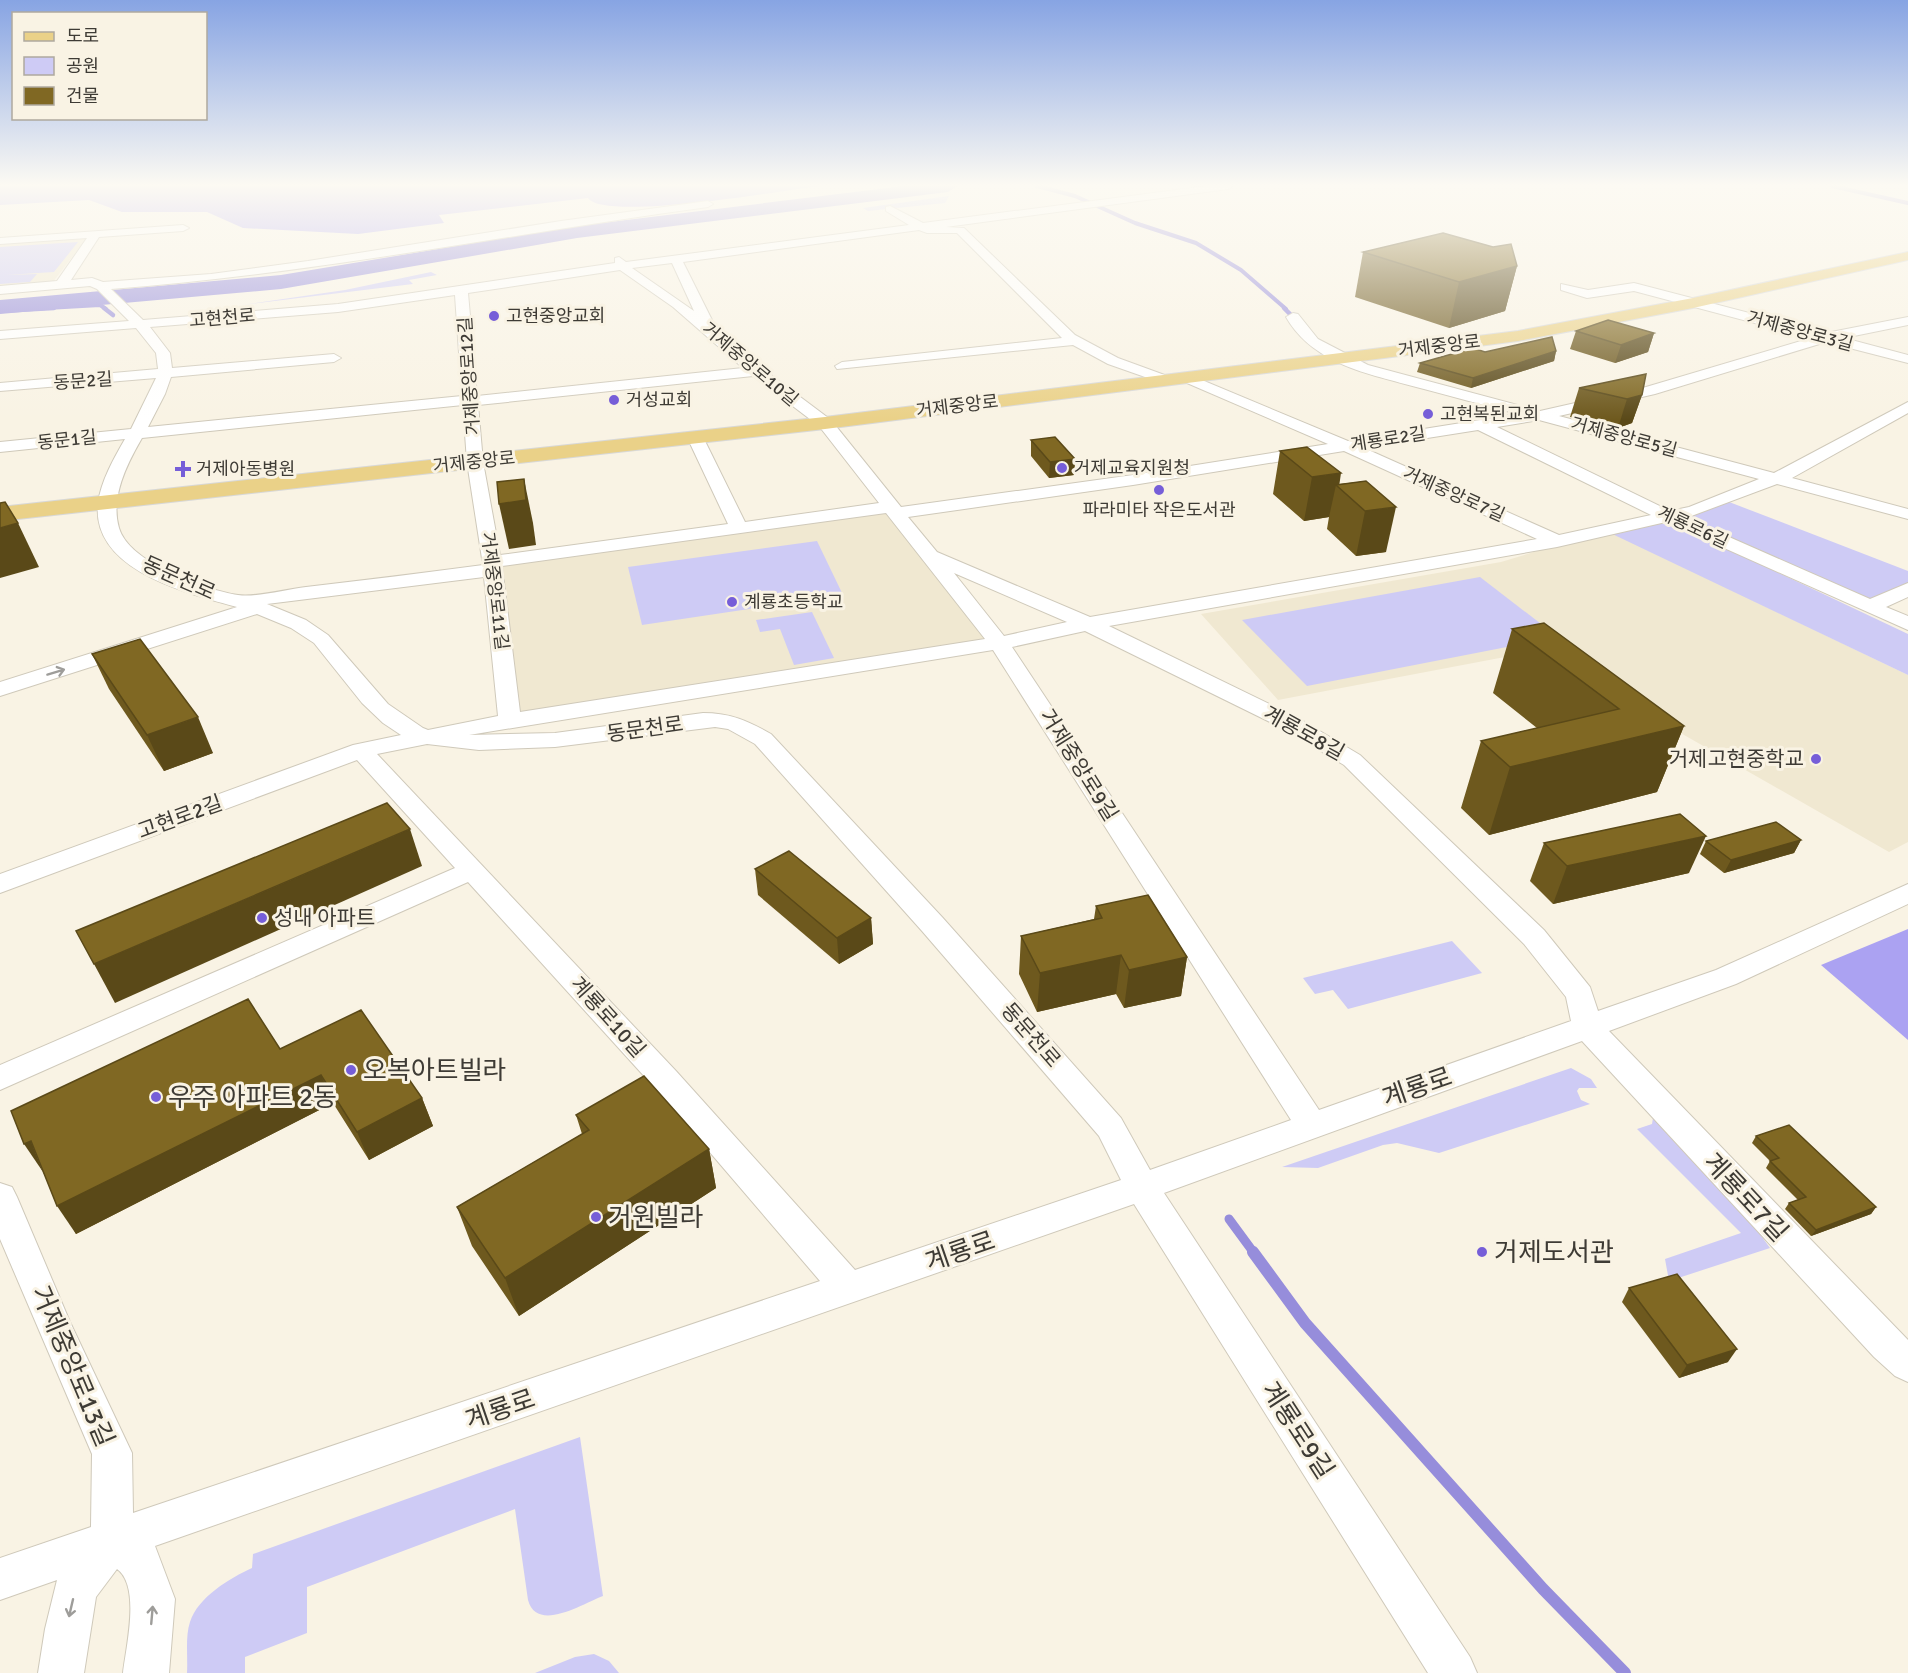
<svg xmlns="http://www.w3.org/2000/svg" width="1908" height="1673" font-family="Signika,'Noto Sans KR',sans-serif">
<rect width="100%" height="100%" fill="#f9f3e4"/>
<g fill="#f0e8d1">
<polygon points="89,235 53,282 0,286 0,242"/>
<polygon points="890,507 999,643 510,720 492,562"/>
<polygon points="1606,530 1908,675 1908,842 1889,852 1537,651 1278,700 1201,614 1501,562"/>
</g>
<g fill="#cecbf5">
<polygon points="949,196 945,203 868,211 863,208"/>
<polygon points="78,242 54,272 6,275 37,274 30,282 0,284 0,247"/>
<polygon points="431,272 437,275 409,280 413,284 242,305 345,290"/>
<polygon points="1724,500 1908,571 1908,589 1870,607 1669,517"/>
<polygon points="1671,522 1908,634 1908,675 1606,531"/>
<polygon points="817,541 843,595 642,625 628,567"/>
<polygon points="1480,577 1558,637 1307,686 1242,620"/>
<polygon points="812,612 834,658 794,665 780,629 760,632 756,620"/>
<polygon points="1452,941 1482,973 1348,1009 1333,990 1315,994 1303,978"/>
<polygon points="1571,1068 1591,1079 1597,1088 1579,1088 1577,1091 1581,1100 1590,1104 1439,1153 1397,1143 1383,1145 1318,1168 1282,1167"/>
<polygon points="1653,1118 1660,1121 1754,1226 1770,1248 1669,1281 1665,1259 1741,1233 1637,1129 1652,1124"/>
<path d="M580 1437 603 1596C582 1604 537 1633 528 1600L515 1509 307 1587V1633L245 1657V1673H187C188 1657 185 1637 190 1622 198 1597 230 1578 252 1568L253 1554Z"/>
<polygon points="594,1654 609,1661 619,1673 535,1673 575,1657"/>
</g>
<g fill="#aba2f2">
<path d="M0 186H820C785 190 605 222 588 198L439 215 444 223 358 234 243 228 207 212H122L89 200 0 205Z"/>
<polygon points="1908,929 1908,1040 1821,965"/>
</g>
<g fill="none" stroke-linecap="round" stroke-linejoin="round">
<g stroke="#968ddb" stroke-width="4">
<polyline points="1037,186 1075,196 1135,223 1196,243 1241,270 1286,309"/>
<polyline points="1832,186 1908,203"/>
<polyline points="29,309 100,305 106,309"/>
</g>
<g stroke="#968ddb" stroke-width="4.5">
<polyline points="104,308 113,315"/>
<polyline points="1284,308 1293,317"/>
<polyline points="0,311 54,308"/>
</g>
<polyline stroke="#968ddb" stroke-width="9" points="1229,1219 1254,1253"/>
<polyline stroke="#968ddb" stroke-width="12" points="1253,1252 1305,1323 1543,1589 1625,1673"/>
<polygon fill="#968ddb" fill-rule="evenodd" points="904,186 957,186 948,192 577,238 281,289 0,314 0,300 281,275 577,226"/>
<defs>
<path id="minor" d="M1207 186H1233L1228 189 946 227 964 228 1075 335 1118 358 1170 377 1172 380 1170 383 1165 384 1108 364 1073 345 837 369 835 366 842 362 1062 338 957 233H927L919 230 683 262 714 324 712 327 747 357 831 420 901 507 1133 475 1328 444 1180 380 1178 377 1180 374 1185 373 1348 441 1518 414C1486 406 1455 397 1424 389 1374 375 1314 366 1286 317L1293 313 1298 314 1318 339 1368 365 1540 411 1646 387 1811 338 1634 291 1587 298 1561 290V284L1588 290 1634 283 1826 333 1908 317V325L1844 338 1908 355V363L1826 342 1655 394 1559 416 1774 473 1908 402V413L1792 478 1908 509V519L1777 484 1686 518 1870 599 1908 583V597L1886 607 1908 616V630L1666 522 1557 547 1109 626 1298 718 1360 755 1544 930 1590 987 1598 1011 1716 970 1908 884V904L1736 984 1609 1031 1908 1340V1382L1895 1376 1874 1357 1582 1041 1164 1193 1470 1657 1477 1673H1428L1134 1204 155 1546 175 1599 169 1673H123C126 1647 141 1586 117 1569L96 1597 84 1673H38L45 1629 57 1580 0 1600V1558L91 1527 92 1454 0 1239V1183L12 1187 17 1197 70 1322 132 1453 133 1513 820 1281 654 1087 468 882 0 1090V1065L455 868 357 760 0 893V874L353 745 401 735 383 723 362 703 314 643 291 628 257 614 0 696V682L237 607C188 593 91 571 98 503 101 481 114 458 125 439L0 452V442L131 429 156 378 0 391V383L158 369 156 353 136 328 0 339V331L129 321 97 289 90 286 0 294V286L57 281 87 238 0 244V238L183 225 189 228 183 231 99 237 71 280 92 278 103 282 211 274 308 261 561 221 708 201 713 204 708 207C509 234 312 274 111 289L143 320 338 304 615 263V258L619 257 626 262 909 225 886 211V207L890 206 923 223ZM672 263 694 311 632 268ZM620 270 673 307 743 368 477 396 468 293ZM455 295 462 396 148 427 165 394 171 377 334 362 341 358 334 354 172 368 170 353 150 327 338 312ZM753 376 819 426 879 503 745 522 703 437 695 432 687 437 728 524 500 555 483 462 478 405ZM463 405 467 462 483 565C424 573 365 580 306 587 287 589 256 598 238 595 206 590 129 563 119 528 110 497 127 464 142 438ZM1539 420 1759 479 1689 507 1670 511 1497 427ZM1478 430 1651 515 1559 535 1364 448ZM1344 451 1537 539 1090 617 937 552 908 517 1133 485ZM886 513 985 639 520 712 502 566ZM954 573 1067 622 1004 636ZM484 577 498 716 428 730 423 728 388 704 328 635 306 620 267 604ZM1085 631 1282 728 1344 765 1524 944 1566 997 1571 1021 1319 1110 1012 647ZM993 650 1291 1120 1150 1170 1121 1118 942 917 771 734C748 721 731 713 703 713L555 733 469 735ZM715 727 728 729 755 744 922 931 1099 1136 1121 1180 855 1270 676 1071 377 754 427 744 479 750 555 747Z"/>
<polygon id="major" points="1908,252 1908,260 1693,308 1518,341 825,429 0,521 0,507 825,417 1518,331 1693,298"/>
</defs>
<use href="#minor" stroke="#cfc9ba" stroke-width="2"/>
<use href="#major" stroke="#d8d8d7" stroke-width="2"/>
<use href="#minor" fill="#fff" fill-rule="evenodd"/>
<use href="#major" fill="#ead188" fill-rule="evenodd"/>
</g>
<g fill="#6e591e">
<polygon points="1363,252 1517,266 1505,311 1449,328 1355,297"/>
<polygon points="1576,331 1654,333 1648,352 1615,363 1570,349"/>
<polygon points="1556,351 1554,361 1471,388 1417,372 1420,363 1485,352"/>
<polygon points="1579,388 1642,395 1632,423 1618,428 1570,417"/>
<polygon points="1031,440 1075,459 1074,475 1049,478 1031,456"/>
<polygon points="1280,451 1339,484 1366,481 1386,552 1356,556 1327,529 1329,517 1304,521 1273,494"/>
<polygon points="1512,629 1684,726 1657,792 1489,835 1461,808 1481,741 1537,728 1493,693"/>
<polygon points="92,654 213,753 164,771 109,689"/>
<polygon points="1801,840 1794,853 1724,873 1700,854 1706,841"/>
<polygon points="1544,843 1689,873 1553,904 1530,881"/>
<polygon points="755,869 871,918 873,944 839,964 758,895"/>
<polygon points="1096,906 1187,957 1181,996 1124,1008 1116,994 1037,1012 1019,974 1021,936 1094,919"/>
<polygon points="280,1049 422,1098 433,1126 369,1160 333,1103 76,1234 43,1172"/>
<polygon points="576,1115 709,1149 716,1188 519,1316 472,1246 457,1207 582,1134"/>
<polygon points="1756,1136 1876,1207 1871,1214 1811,1236 1785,1209 1789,1203 1798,1200 1766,1168 1770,1161 1752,1143"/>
<polygon points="1629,1288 1728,1362 1679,1378 1622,1302"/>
</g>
<g fill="#5a4918">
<polygon points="1517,266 1505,311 1449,328 1459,282"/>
<polygon points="1654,333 1648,352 1615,363 1621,345"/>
<polygon points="1556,351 1554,361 1471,388 1473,378"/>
<polygon points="1642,395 1632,423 1618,428 1627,399"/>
<polygon points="1075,459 1074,475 1049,478 1050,462"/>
<polygon points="1341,473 1339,487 1336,485 1329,517 1304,521 1312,477"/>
<polygon points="524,479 533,523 536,545 509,549 499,504"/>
<polygon points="1396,507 1386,552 1356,556 1365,511"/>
<polygon points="18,523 39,567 0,578 0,528"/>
<polygon points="198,717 213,753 164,771 147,735"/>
<polygon points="1684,726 1657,792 1489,835 1510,767"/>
<polygon points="410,829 422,866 115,1003 94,964"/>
<polygon points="1706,836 1689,873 1553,904 1567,866"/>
<polygon points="1801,840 1794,853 1724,873 1731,860"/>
<polygon points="871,918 873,944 839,964 837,938"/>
<polygon points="1121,955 1116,994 1037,1012 1040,973"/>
<polygon points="1187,957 1181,996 1124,1008 1129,970"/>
<polygon points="321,1075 333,1103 76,1234 57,1206"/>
<polygon points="422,1098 433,1126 369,1160 357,1132"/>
<polygon points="31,1141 43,1172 24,1144"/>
<polygon points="709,1149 716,1188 519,1316 505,1278"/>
<polygon points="1876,1207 1871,1214 1811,1236 1816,1230"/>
<polygon points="1737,1349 1728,1362 1679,1378 1687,1365"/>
</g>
<g fill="#806823" stroke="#5a4918" stroke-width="1.5">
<polygon points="1443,233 1493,247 1511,244 1517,266 1459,282 1363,252"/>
<polygon points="1608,320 1654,333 1621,345 1576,331"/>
<polygon points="1552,337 1556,351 1473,378 1420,363 1473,348 1485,352"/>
<polygon points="1646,374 1642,395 1627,399 1579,388"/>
<polygon points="1055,437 1075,459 1050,462 1031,440"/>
<polygon points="1307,447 1341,473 1312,477 1280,451"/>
<polygon points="524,479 526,500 499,504 497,482"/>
<polygon points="1366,481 1396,507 1365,511 1336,485"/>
<polygon points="5,502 18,523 0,528 0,503"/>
<polygon points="1544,623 1684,726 1510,767 1481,741 1619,709 1512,629"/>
<polygon points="140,639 198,717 147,735 92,654"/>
<polygon points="387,803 410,829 94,964 76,931"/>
<polygon points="1680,814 1706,836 1567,866 1544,843"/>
<polygon points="1776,822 1801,840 1731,860 1706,841"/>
<polygon points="789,851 871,918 837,938 755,869"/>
<polygon points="1148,895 1187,957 1129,970 1121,955 1040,973 1021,936 1102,918 1096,906"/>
<polygon points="248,999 280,1049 361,1010 422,1098 357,1132 321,1075 57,1206 31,1141 24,1144 11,1111"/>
<polygon points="644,1076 709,1149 505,1278 457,1207 589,1130 576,1115"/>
<polygon points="1789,1125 1876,1207 1816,1230 1789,1203 1806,1197 1770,1161 1779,1158 1756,1136"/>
<polygon points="1677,1274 1737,1349 1687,1365 1629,1288"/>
</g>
<defs><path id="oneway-shaft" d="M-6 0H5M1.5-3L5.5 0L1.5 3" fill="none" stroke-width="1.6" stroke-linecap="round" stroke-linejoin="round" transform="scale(1.5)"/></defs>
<g stroke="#9e9d9a">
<use href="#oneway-shaft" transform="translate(56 672) rotate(-17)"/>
<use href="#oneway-shaft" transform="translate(71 1608) rotate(103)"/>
<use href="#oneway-shaft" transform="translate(152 1615) rotate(-85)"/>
</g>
<linearGradient id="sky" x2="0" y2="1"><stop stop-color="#87a4e3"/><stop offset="0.44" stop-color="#fcfaf3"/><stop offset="1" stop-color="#fcfaf3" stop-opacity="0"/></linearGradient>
<rect width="1908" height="420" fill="url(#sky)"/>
<g fill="#765ed8" stroke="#f9f3e4" stroke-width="2">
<circle cx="494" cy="316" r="6"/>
<circle cx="614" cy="400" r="6"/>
<circle cx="1428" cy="414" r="6"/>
<circle cx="1062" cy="468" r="6"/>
<path d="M180 460h6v6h6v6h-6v6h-6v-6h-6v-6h6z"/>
<circle cx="1159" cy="490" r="6"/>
<circle cx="732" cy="602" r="6"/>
<circle cx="1816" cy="759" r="6"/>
<circle cx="262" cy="918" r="6"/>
<circle cx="351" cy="1070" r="6"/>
<circle cx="156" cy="1097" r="6"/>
<circle cx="596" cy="1217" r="6"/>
<circle cx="1482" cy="1252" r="6"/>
</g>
<g text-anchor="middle" stroke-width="6" stroke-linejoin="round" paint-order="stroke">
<g font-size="18" fill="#3e3b35" stroke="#f9f3e4" text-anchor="start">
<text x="506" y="322">고현중앙교회</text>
<text x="626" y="406">거성교회</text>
<text x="1440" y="420">고현복된교회</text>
<text x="1074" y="474">거제교육지원청</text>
<text x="196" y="475">거제아동병원</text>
<text x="1159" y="516" text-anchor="middle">파라미타 작은도서관</text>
<text x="744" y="608">계룡초등학교</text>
</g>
<g font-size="18" fill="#3e3b35" stroke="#f9f3e4">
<text transform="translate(222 318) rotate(-5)" y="6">고현천로</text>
<text transform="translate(1800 331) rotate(15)" y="6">거제중앙로3길</text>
<text transform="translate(1439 346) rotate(-7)" y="6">거제중앙로</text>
<text transform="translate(750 364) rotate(40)" y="6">거제중앙로10길</text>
<text transform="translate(469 376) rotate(-94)" y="6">거제중앙로12길</text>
<text transform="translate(83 381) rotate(-4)" y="6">동문2길</text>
<text transform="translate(957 406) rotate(-7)" y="6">거제중앙로</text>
<text transform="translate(1624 437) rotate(15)" y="6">거제중앙로5길</text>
<text transform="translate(1388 439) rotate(-9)" y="6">계룡로2길</text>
<text transform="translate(67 440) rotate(-6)" y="6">동문1길</text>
<text transform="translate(474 462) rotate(-6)" y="6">거제중앙로</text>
<text transform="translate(1454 494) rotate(24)" y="6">거제중앙로7길</text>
<text transform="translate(1693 527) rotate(25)" y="6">계룡로6길</text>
<text transform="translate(495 591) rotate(83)" y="6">거제중앙로11길</text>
</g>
<g font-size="21" fill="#3e3b35" stroke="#f9f3e4">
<text transform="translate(179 578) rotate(24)" y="7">동문천로</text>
<text transform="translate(645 729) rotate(-8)" y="7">동문천로</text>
<text transform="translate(1304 733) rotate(29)" y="7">계룡로8길</text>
<text transform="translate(1079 765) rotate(58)" y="7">거제중앙로9길</text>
<text transform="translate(180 817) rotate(-20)" y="7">고현로2길</text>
<text transform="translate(608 1017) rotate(48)" y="7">계룡로10길</text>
<text transform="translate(1031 1035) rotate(49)" y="7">동문천로</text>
</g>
<g font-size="21" fill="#3e3b35" stroke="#f9f3e4" text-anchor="end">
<text x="1804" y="766">거제고현중학교</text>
<text x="274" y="925" text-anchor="start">성내 아파트</text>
</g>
<g font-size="26" fill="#3e3b35" stroke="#f9f3e4" text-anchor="start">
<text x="363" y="1079">오복아트빌라</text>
<text x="168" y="1106">우주 아파트 2동</text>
<text x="608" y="1226">거원빌라</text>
<text x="1494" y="1261">거제도서관</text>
</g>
<g font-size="26" fill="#3e3b35" stroke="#f9f3e4">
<text transform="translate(1417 1087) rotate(-19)" y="9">계룡로</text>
<text transform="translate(1746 1197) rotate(47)" y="9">계룡로7길</text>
<text transform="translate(960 1251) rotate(-19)" y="9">계룡로</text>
<text transform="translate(73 1366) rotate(67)" y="9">거제중앙로13길</text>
<text transform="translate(500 1409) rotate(-19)" y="9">계룡로</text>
<text transform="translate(1298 1430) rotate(57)" y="9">계룡로9길</text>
</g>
</g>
<rect x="12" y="12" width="195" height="108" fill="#f9f3e4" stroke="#aea99e" stroke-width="1.5"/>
<rect x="24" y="32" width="30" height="9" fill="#ead188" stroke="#aea99e" stroke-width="1.5"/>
<text x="66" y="42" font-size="18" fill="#3e3b35">도로</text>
<rect x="24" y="57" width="30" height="18" fill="#cecbf5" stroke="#aea99e" stroke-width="1.5"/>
<text x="66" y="72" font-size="18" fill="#3e3b35">공원</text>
<rect x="24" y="87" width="30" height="18" fill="#806823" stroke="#aea99e" stroke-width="1.5"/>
<text x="66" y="102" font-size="18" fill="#3e3b35">건물</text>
</svg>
